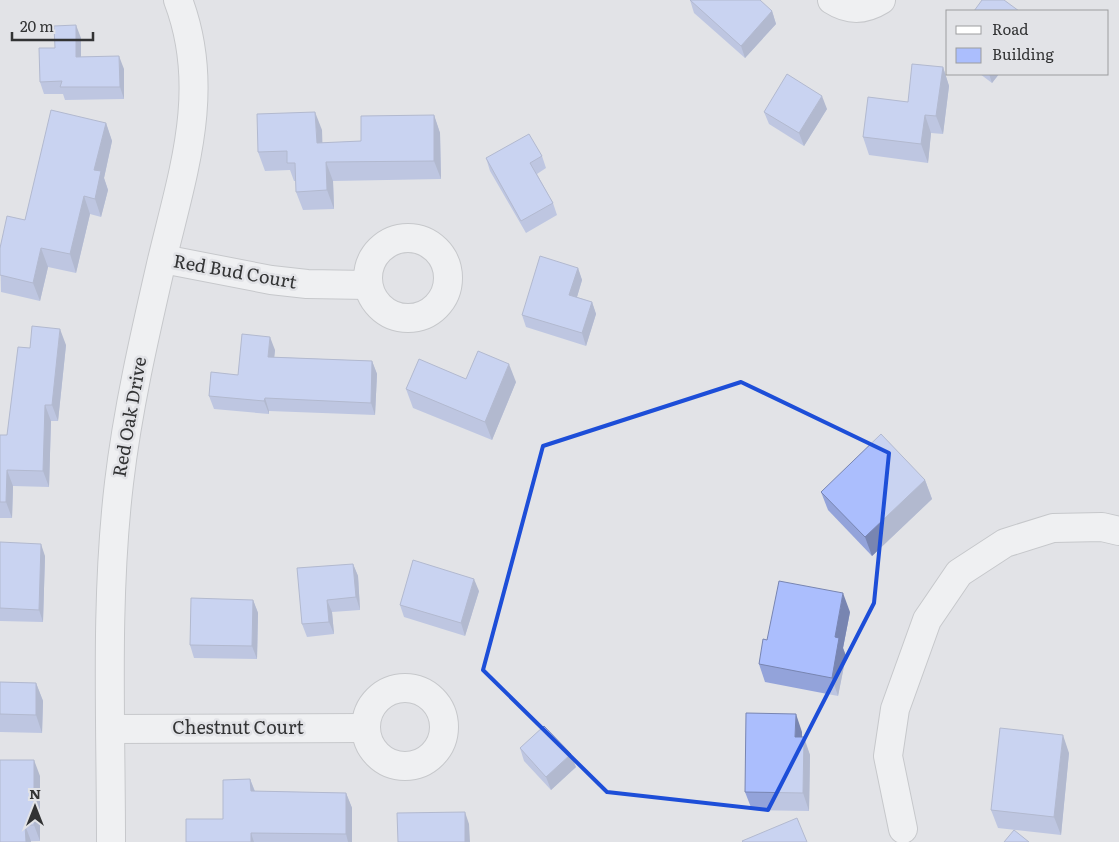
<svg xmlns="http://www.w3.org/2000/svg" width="1119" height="842" font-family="Literata,serif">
<rect width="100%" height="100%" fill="#e2e3e7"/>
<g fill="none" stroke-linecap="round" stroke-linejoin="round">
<defs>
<g id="street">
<path d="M832 0C849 11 865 10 881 0"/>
<circle cx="408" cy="278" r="40"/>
<polyline points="163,259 271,280 307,284 368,285"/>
<circle cx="405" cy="727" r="39"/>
<polyline points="111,729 366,728"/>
<polyline points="903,829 888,756 895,709 927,620 959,573 1005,543 1053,528 1102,527 1119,531"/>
<path d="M111 842C111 723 105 601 119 483 128 407 145 334 162 260 183 172 212 89 178 0"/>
</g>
</defs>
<use href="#street" stroke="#a5a6a9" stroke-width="30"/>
<use href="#street" stroke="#fff" stroke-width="28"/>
</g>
<g fill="#93a3da">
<polygon points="690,0 772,11 776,24 745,58 694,13"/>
<polygon points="81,38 81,57 124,69 124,99 65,100 63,94 44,94 40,82 55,48"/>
<polygon points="943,67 949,86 943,134 931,133 928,163 869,155 863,137 908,102"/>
<polygon points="980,74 999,74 992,83"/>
<polygon points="827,109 804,146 769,124 764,112"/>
<polygon points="434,115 440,133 441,179 333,181 334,209 303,210 296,192 296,181 294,181 290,170 265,171 258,152 322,130 322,143 361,141"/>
<polygon points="106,123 112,141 104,178 108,190 101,217 90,214 76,273 48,267 40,301 1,292 0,248 25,220"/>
<polygon points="542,156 546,168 537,174 553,203 557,215 526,233 490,171 486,158"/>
<polygon points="578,268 582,280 577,297 592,302 596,314 586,346 526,327 522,315"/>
<polygon points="66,345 58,421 51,421 49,487 13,486 12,518 0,518 0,435 7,435 30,348"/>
<polygon points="275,350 274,357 372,361 377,374 375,415 269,411 269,414 214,409 209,396 238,375"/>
<polygon points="466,379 516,382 492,440 413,408 406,389"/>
<polygon points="925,480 932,499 872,556 828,510 821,492"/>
<polygon points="0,542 45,556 43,622 0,621"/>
<polygon points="353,564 358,576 360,610 332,612 334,634 307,637 302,624"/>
<polygon points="479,591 465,636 404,617 400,605"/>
<polygon points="253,600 258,613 257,659 194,658 190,645"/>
<polygon points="850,612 843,648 846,656 838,696 765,682 759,664 767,640"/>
<polygon points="0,682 36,683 43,701 42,733 0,732"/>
<polygon points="802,732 802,737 810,755 809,811 752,810 745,792"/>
<polygon points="520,748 576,767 551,790 524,761"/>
<polygon points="1069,753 1061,835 998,828 991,810"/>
<polygon points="40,776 40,841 0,842"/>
<polygon points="250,779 255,791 346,793 352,808 352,842 186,842 223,819"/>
</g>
<g fill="#7885b1">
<polygon points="772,11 776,24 745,58 741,46"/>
<polygon points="76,25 81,38 81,70 76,57"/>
<polygon points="119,56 124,69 124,99 120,87"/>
<polygon points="943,67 949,86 943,134 936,116"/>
<polygon points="989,74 999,74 992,83"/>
<polygon points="822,96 827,109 804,146 799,133"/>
<polygon points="315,112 322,130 323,161 317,143"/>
<polygon points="434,115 440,133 441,179 434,161"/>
<polygon points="925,115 931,133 928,163 921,144"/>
<polygon points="106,123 112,141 104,178 108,190 101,217 95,199 94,170"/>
<polygon points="326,162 333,181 334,209 327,190"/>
<polygon points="84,196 90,214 76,273 70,254"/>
<polygon points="41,248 48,267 40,301 33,283"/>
<polygon points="578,268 582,280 574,307 569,295"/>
<polygon points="592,302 596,314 586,346 582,333"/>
<polygon points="60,329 66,345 58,421 52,405"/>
<polygon points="270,337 275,350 273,370 268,357"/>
<polygon points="372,361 377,374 375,415 371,403"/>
<polygon points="509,364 516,382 492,440 485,422"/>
<polygon points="265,398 269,411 269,414 264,401"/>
<polygon points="45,405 51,421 49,487 43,471"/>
<polygon points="7,470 13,486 12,518 6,502"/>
<polygon points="925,480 932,499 872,556 865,537"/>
<polygon points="41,544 45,556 43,622 39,610"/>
<polygon points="353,564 358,576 360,610 356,597"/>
<polygon points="474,579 479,591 465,636 461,623"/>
<polygon points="843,593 850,612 843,648 846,656 838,696 832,678 835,637"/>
<polygon points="253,600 258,613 257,659 252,646"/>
<polygon points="327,600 332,612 334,634 329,622"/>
<polygon points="36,683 43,701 42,733 36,715"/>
<polygon points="796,714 802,732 802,755 795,737"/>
<polygon points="1063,735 1069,753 1061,835 1054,817"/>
<polygon points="804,737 810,755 809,811 803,793"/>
<polygon points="571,754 576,767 551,790 546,777"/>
<polygon points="34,760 40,776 40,841 34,825"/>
<polygon points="250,779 256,795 251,791"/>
<polygon points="346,793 352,808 352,842 348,842 346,834"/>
<polygon points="465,812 469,824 470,842 465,842"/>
<polygon points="25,825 31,841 31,842 26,842"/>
<polygon points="251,833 254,842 251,842"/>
</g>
<g fill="#abbefd" stroke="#7885b1">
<polygon points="690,0 760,0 772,11 741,46"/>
<polygon points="982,0 1004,0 1019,11 974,11"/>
<polygon points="76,25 76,57 119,56 120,87 60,87 62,81 40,82 39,48 55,48 54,26"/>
<polygon points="912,64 943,67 936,116 925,115 921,144 863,137 868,97 908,102"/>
<polygon points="787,74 822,96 799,133 764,112"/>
<polygon points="51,110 106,123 94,170 101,171 95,199 84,196 70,254 41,248 33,283 0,275 0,248 7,216 25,220"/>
<polygon points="315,112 317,143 361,141 361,116 434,115 434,161 326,162 327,190 296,192 295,163 287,163 287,151 258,152 257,114"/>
<polygon points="529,134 542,156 530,163 553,203 521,221 486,158"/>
<polygon points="540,256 578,268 569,295 592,302 582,333 522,315"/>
<polygon points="32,326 60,329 52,405 45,405 43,471 7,470 6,502 0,502 0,435 7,435 18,347 30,348"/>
<polygon points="242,334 270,337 268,357 372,361 371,403 265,398 264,401 209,396 211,372 238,375"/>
<polygon points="478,351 509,364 485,422 406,389 419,359 466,379"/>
<polygon points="881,434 925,480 865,537 821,492"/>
<polygon points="0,542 41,544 39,610 0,608"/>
<polygon points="413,560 474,579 461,623 400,605"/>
<polygon points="353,564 356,597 327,600 329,622 302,624 297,568"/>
<polygon points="779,581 843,593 835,637 839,638 832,678 759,664 763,639 767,640"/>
<polygon points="191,598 253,600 252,646 190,645"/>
<polygon points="0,682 36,683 36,715 0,714"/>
<polygon points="746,713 796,714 795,737 804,737 803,793 745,792"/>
<polygon points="544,726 571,754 546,777 520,748"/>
<polygon points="1000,728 1063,735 1054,817 991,810"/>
<polygon points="0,760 34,760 34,825 25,825 26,842 0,842"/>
<polygon points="250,779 251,791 346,793 346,834 251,833 251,842 186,842 186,819 223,819 223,780"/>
<polygon points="465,812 465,842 398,842 397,813"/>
<polygon points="797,818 807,842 743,842 742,841"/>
<polygon points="1014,830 1029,842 1004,842"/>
</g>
<path d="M0 0H1119V842H0ZM741 382 889 453 874 603 768 810 607 792 483 670 543 446Z" fill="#e2e3e7" fill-opacity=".55" fill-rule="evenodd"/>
<path fill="none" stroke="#1d4ed8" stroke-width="4" stroke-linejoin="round" d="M741 382 889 453 874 603 768 810 607 792 483 670 543 446Z"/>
<g text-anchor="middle" stroke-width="5" stroke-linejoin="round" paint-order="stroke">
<g font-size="18" fill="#323334" stroke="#e2e3e7">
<text transform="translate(235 272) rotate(10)" y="6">Red Bud Court</text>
<text transform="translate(130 417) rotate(-80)" y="6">Red Oak Drive</text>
<text x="238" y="734">Chestnut Court</text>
</g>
</g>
<rect x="946" y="10" width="162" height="65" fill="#e2e3e7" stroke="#9c9d9f"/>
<rect x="956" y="26" width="25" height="8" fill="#ffffff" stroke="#9c9d9f"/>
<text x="992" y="35" font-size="15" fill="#323334">Road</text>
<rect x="956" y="48" width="25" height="15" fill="#abbefd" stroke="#9c9d9f"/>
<text x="992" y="60" font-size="15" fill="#323334">Building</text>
<g transform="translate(35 807)" stroke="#e2e3e7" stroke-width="4" paint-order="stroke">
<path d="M0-4L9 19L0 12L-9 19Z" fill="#323334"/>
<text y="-8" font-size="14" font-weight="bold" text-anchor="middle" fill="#323334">N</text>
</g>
<path d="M12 32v8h81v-8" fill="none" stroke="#323334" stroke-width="2.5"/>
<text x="20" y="32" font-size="15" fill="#323334" stroke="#e2e3e7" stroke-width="4" paint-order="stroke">20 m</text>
</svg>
